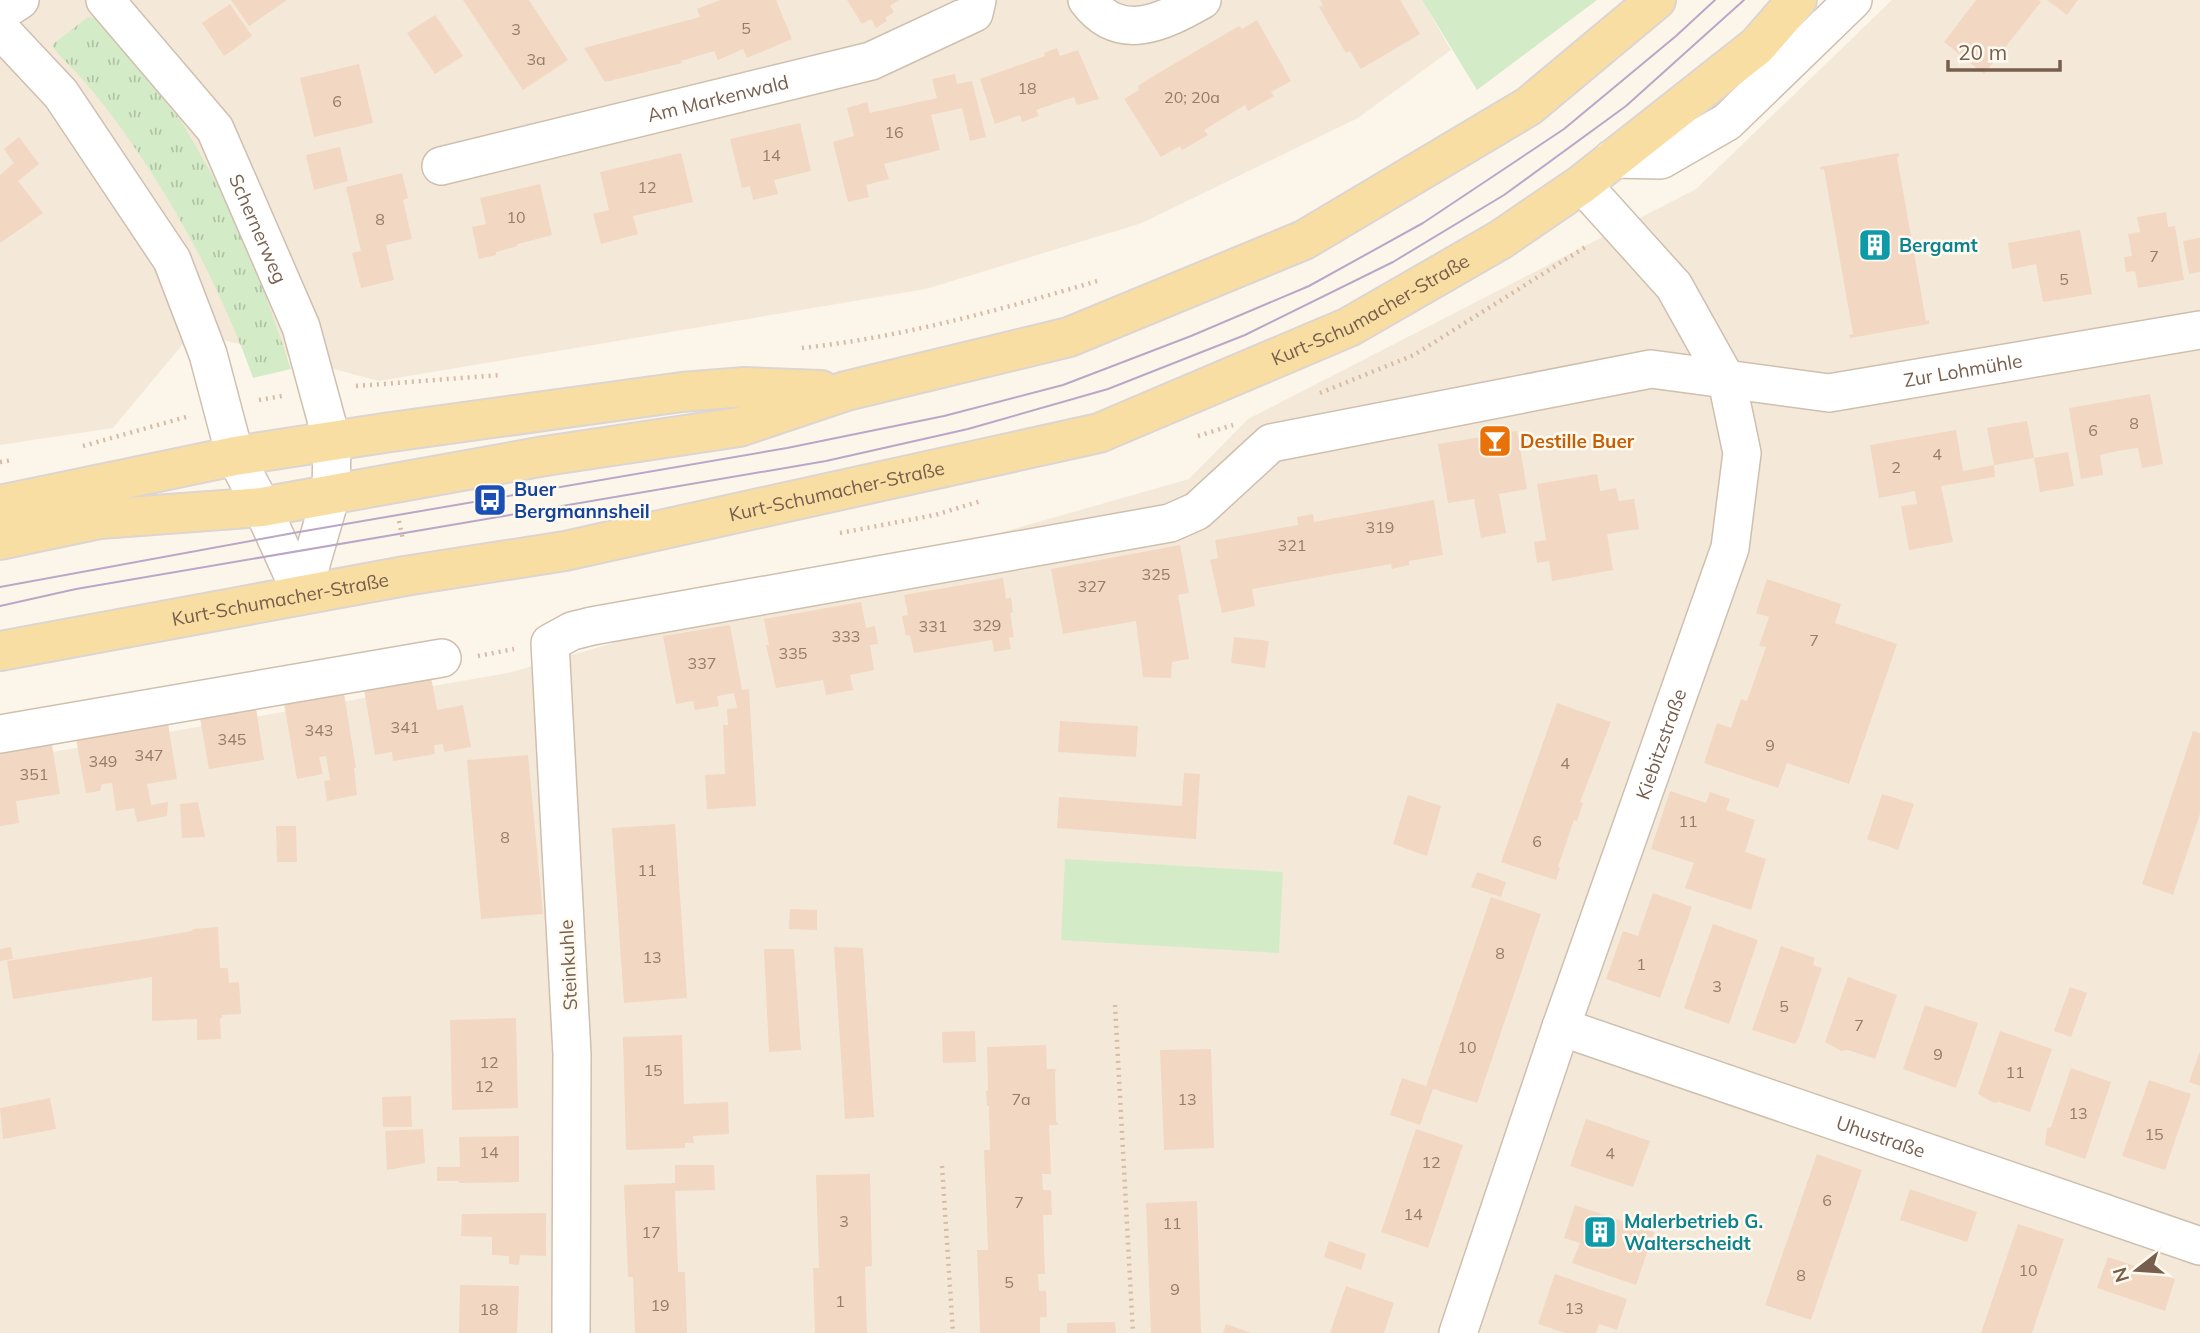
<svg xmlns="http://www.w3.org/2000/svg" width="2200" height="1333" font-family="Mulish,sans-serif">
<defs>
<pattern id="grass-tufts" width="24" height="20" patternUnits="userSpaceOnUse" patternTransform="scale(1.75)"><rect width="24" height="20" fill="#d4ebc8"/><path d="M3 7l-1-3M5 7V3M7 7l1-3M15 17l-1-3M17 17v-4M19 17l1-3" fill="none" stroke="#b1c2a5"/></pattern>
</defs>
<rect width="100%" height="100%" fill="#fcf6ea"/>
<g fill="#f4e9d8">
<polygon points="0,0 1422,0 1451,50 1358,118 1142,223 926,289 379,381 193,332 113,428 0,445"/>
<polygon points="1892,0 2200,0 2200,1333 0,1333 0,761 508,673 1189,479 1248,419 1696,189"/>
</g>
<path fill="url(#grass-tufts)" d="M88 17 97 18 182 122 211 173 245 236 291 369 253 378C223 294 181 214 130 141 114 117 96 95 77 73 69 64 58 56 52 45Z"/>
<g fill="#d4ebc8">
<polygon points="1422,0 1597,0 1477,90"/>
<polygon points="1065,859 1283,872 1279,953 1061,940"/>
</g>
<g fill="#f2d7c2">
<polygon points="231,0 287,0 249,26"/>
<polygon points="463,0 529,0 568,60 523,90"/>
<polygon points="720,0 776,0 792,39 747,58 743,49 718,60 714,51 681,61 682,63 605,82 584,48 700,17 697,9"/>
<polygon points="847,0 899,0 890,6 894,12 885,18 887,21 876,28 871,19 862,24"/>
<polygon points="1320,0 1400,0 1420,34 1361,69 1350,51 1346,53 1337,38 1319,7 1323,5"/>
<polygon points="1976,0 2039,0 2041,2 1984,74 1944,42"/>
<polygon points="2047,0 2078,0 2067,15"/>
<polygon points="230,4 252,36 224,56 202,23"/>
<polygon points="435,15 463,56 435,74 407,33"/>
<polygon points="1257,20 1291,81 1271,92 1274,96 1248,111 1245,105 1204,130 1208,135 1182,150 1180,146 1161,157 1124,99 1139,90 1138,86 1150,78 1239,26 1242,29"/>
<polygon points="1057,48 1060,56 1078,50 1099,99 1077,105 1074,97 1036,110 1039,116 1022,122 1020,115 995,124 980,79 1045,56 1044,53"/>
<polygon points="359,64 373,123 314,137 300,78"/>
<polygon points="955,74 957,84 972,81 986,137 970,141 962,108 931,115 940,150 884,164 889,179 866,185 869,197 848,202 833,142 854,136 847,108 867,102 870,113 937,98 932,79"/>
<polygon points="800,123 811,171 774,180 778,194 753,200 750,186 742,188 730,139"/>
<polygon points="19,137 39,164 18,181 43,213 0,243 0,175 14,163 4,149"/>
<polygon points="340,147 348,181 314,190 306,155"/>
<polygon points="681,153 693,202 633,216 638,234 601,244 593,214 609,210 600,172"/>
<polygon points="1899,153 1899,157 1897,157 1926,321 1929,320 1929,324 1850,338 1849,335 1853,334 1824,169 1821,170 1820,167"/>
<polygon points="402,173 408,198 403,200 412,239 386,245 394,280 361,288 352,253 361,251 346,187"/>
<polygon points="540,184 552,235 518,244 515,247 496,252 496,255 479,259 472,227 486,224 480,198"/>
<polygon points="2166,212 2168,227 2175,226 2184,280 2138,288 2135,271 2126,272 2124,257 2132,256 2128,234 2140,232 2137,217"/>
<polygon points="2080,230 2092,294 2043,302 2036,264 2012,269 2008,243"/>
<polygon points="2200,238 2200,272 2189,274 2183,241"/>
<polygon points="2150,394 2163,464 2142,468 2138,448 2117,451 2100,455 2103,475 2081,479 2069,408"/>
<polygon points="2027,421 2034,458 1994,465 1987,428"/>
<polygon points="1956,430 1963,471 1994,465 1995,477 1941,486 1953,542 1909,550 1901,506 1917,504 1915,491 1879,498 1870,445"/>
<polygon points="1517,431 1527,489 1499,494 1506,533 1481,538 1474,499 1448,503 1438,444"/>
<polygon points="2068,452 2074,486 2040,492 2034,458"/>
<polygon points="1597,474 1600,491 1616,488 1619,501 1634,499 1639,529 1607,534 1613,570 1552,581 1549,561 1537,563 1534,542 1546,540 1537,484"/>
<polygon points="1434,500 1443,555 1409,561 1409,565 1392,569 1391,564 1252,589 1255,606 1222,613 1210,560 1218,558 1215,540 1298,525 1297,517 1313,514 1314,522"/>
<polygon points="1180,545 1189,593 1178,595 1189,659 1172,662 1171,678 1143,677 1136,621 1063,634 1051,569"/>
<polygon points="1003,578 1006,599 1011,597 1013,612 1010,613 1014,637 1009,638 1011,649 994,652 992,640 914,653 910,635 906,636 902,616 908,615 904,595"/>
<polygon points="1767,579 1841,604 1835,623 1897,644 1849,784 1787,763 1778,788 1704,763 1717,723 1731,728 1741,699 1747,701 1766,647 1759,646 1769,617 1756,613"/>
<polygon points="861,602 866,628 875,626 878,644 870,645 874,670 850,675 853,690 826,695 823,680 776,688 766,645 769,645 764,619"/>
<polygon points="730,625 742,690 749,689 756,806 707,809 705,775 725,774 723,725 728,725 727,709 737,708 734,693 717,696 719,706 695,710 693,701 676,704 663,636"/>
<polygon points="1234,637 1269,641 1265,668 1231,663"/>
<polygon points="431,677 437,710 463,705 471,747 444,752 443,744 434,745 435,754 393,761 392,752 375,755 364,689"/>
<polygon points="344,693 356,768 354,768 357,795 327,801 324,781 330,780 326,756 319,757 323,774 297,779 284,703"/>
<polygon points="1557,703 1611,722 1580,802 1583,803 1577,821 1574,820 1558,867 1560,868 1556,880 1501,862"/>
<polygon points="256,708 264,760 209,769 200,718"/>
<polygon points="1060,721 1138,726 1136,757 1058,752"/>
<polygon points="168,724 177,779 147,784 151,805 168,802 167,816 137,822 134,808 116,811 112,783 102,784 100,791 86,793 76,739"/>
<polygon points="2193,731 2200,733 2200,814 2173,895 2142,884"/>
<polygon points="52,745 60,794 16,801 19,823 0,826 0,754"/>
<polygon points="528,755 543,914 481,919 467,760"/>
<polygon points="1184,773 1200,774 1196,839 1057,828 1059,797 1182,806"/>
<polygon points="1670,791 1706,803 1710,792 1730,799 1726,810 1755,820 1745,852 1766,859 1751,910 1685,888 1694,863 1651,849"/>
<polygon points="1882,794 1914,804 1898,850 1867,839"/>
<polygon points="1408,795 1441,806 1427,856 1393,844"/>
<polygon points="198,802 205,837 182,838 180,804"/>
<polygon points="675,824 687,998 624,1003 612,828"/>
<polygon points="276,826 296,826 297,862 277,862"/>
<polygon points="1477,872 1506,882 1501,897 1471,887"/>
<polygon points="1653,893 1692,907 1660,998 1606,979 1623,931 1638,936"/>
<polygon points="1491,897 1541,914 1477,1103 1433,1089 1420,1125 1390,1115 1402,1078 1426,1086"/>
<polygon points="790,909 817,910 817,930 789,929"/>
<polygon points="1713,924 1758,940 1729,1024 1684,1008"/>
<polygon points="218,927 220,968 228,968 229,983 239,982 241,1014 222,1015 222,1018 220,1018 221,1039 197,1040 197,1019 152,1021 152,977 13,999 7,961 146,939 192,931 193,929"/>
<polygon points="1781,946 1815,958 1813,965 1822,968 1799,1037 1795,1044 1752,1030"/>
<polygon points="11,947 13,959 0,961 0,949"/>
<polygon points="834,947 863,948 874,1117 845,1119"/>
<polygon points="764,949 794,949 801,1050 769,1052"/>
<polygon points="1848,977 1897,995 1875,1059 1848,1050 1841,1051 1825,1042"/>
<polygon points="2070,987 2087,993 2071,1037 2054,1031"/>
<polygon points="1925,1005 1978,1023 1956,1088 1903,1069"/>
<polygon points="516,1018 518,1108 452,1110 450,1020"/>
<polygon points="975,1031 976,1062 943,1063 942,1032"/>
<polygon points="2000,1031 2052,1049 2030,1112 1999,1102 1994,1103 1978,1094"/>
<polygon points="682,1035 684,1104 728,1102 729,1134 693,1136 694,1143 685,1143 685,1148 626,1150 623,1037"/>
<polygon points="1046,1045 1047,1069 1057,1069 1055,1072 1056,1121 1059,1125 1049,1125 1051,1174 1042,1174 1043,1190 1051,1190 1052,1215 1043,1215 1045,1274 1038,1274 1039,1291 1046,1291 1047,1317 1040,1317 1040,1333 980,1333 977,1250 988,1250 984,1150 990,1150 989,1106 987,1106 986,1091 988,1091 987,1047"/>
<polygon points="1211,1049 1214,1148 1164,1150 1160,1050"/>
<polygon points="2200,1051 2200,1086 2189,1082"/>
<polygon points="2071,1068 2111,1082 2085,1159 2045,1145 2047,1128 2051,1127"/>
<polygon points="2149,1080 2191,1094 2165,1170 2122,1156"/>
<polygon points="411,1096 412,1127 383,1127 382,1097"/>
<polygon points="50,1098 56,1129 3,1139 0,1108"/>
<polygon points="1586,1119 1650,1141 1633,1187 1570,1166"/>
<polygon points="423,1129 425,1163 387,1170 385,1131"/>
<polygon points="1416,1129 1463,1145 1428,1248 1381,1232"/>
<polygon points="519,1136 519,1182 459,1183 459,1181 437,1181 437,1167 460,1167 459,1137"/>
<polygon points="1817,1154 1862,1170 1811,1320 1765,1305"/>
<polygon points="675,1165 714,1165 715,1190 675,1191 678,1272 685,1272 687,1333 635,1333 633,1277 628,1277 624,1185 675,1183"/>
<polygon points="870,1174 872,1266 865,1267 867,1333 815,1333 813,1268 819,1268 816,1175"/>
<polygon points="1910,1189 1977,1212 1967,1242 1900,1220"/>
<polygon points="1197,1201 1201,1333 1151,1333 1146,1203"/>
<polygon points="1575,1205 1654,1232 1636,1285 1572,1263 1580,1243 1564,1238"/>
<polygon points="546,1213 546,1256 520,1255 519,1265 509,1264 509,1256 492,1255 492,1237 461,1236 462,1214"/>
<polygon points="2018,1224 2064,1239 2038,1315 2032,1333 1981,1333"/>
<polygon points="1329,1241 1366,1254 1361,1270 1324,1257"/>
<polygon points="2108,1257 2175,1279 2165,1311 2097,1288"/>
<polygon points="1555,1274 1627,1299 1617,1330 1599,1324 1596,1333 1565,1333 1538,1324"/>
<polygon points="460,1285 519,1286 517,1333 459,1333"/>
<polygon points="1346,1286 1394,1303 1384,1333 1330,1333"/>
<polygon points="1115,1322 1116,1333 1067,1333 1067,1323"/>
<polygon points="1226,1324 1251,1333 1223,1333"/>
</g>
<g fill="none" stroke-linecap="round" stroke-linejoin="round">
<defs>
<g id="minor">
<path id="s1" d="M105 0 215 129 301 327 332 441 331 495 302 595"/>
<path d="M1087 0C1120 44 1163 22 1202 0"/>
<polyline points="0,13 20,0"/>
<polyline points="0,29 61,94 172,260 208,354 235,456 262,507 302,595"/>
<polyline points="1612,159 1661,160 1727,122 1853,0"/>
<path id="s2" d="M441 166 871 61 974 13 977 0"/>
<polyline points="0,734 442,658"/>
<path id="s3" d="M1561 1027 2200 1246"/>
<path id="s4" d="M571 1333 572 1054 550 643 572 631 592 626 1170 523 1197 511 1271 443 1651 369 1829 393 2200 330"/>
<path id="s5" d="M1458 1333 1561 1027 1730 548 1742 453 1727 381 1674 286 1582 184"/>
</g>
<g id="major">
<polyline points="0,505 235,456 384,433 682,392 745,387 821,390"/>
<polyline points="0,540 100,519 262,507 545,456 739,427 846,391 1069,337 1304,240 1529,106 1656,0"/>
<path id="s6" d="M0 651 405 576 565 551 1099 433 1349 327 1500 240 1582 184 1757 46 1797 0"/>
</g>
</defs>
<use href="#minor" stroke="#cfbfaf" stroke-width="40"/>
<use href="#major" stroke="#dcd5d1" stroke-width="42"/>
<g stroke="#d7bba4" stroke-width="4.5" stroke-dasharray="2 5" stroke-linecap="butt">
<path d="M802 348C903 337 1000 310 1097 281"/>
<polyline points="356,386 501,375"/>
<polyline points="1320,393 1414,355 1587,246"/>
<polyline points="259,400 282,396"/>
<polyline points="1198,436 1233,425"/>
<polyline points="83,446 186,417"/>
<polyline points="0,462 13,460"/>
<polyline points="399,521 403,540"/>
<polyline points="840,533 935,515 981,501"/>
<polyline points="478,656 514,649"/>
<polyline points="1115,1005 1133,1333"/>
<polyline points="942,1166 953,1333"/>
</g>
<use href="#minor" stroke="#fff" stroke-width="37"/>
<use href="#major" stroke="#f9dea4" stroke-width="38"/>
<g stroke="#baa7c7" stroke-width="2">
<polyline points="0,587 299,532 787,448 944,416 1063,385 1191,336 1309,286 1423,223 1564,129 1676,36 1715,0"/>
<polyline points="0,606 76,589 826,461 968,429 1108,389 1245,335 1393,262 1504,195 1626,106 1744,0"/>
</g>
</g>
<defs>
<symbol id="building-square" viewBox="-11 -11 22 22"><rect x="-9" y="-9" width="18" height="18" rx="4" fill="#0f9aa8" stroke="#fffaf0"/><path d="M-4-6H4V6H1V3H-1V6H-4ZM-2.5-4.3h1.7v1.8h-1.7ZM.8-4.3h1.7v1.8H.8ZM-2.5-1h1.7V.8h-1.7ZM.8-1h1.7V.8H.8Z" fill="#fff"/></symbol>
<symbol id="bar-square" viewBox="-11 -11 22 22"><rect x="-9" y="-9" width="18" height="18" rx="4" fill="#e8710a" stroke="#fffaf0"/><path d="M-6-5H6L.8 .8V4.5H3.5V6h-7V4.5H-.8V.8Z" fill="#fff"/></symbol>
<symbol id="bus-square" viewBox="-11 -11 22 22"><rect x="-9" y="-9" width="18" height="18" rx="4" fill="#1a4fb4" stroke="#fffaf0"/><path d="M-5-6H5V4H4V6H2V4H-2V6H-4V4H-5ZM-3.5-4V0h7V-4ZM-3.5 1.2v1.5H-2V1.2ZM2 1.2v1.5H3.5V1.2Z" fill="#fff"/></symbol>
</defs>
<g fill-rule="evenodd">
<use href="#building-square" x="1856" y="226" width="38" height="38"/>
<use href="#bar-square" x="1476" y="422" width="38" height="38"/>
<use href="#bus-square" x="471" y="481" width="38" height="38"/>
<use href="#building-square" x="1581" y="1213" width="38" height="38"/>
</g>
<g text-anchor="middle" stroke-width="5" stroke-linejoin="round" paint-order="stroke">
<g font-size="16" fill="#967c6a">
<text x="746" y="34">5</text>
<text x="516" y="35">3</text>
<text x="536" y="65">3a</text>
<text x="1027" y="94">18</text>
<text x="1192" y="103">20; 20a</text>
<text x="337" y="107">6</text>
<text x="894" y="138">16</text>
<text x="771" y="161">14</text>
<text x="647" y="193">12</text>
<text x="516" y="223">10</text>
<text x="380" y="225">8</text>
<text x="2154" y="262">7</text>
<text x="2064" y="285">5</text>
<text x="2134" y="429">8</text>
<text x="2093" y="436">6</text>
<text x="1937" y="460">4</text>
<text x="1896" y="473">2</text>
<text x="1380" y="533">319</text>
<text x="1292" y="551">321</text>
<text x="1156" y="580">325</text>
<text x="1092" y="592">327</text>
<text x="987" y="631">329</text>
<text x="933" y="632">331</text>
<text x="846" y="642">333</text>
<text x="1814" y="646">7</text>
<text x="793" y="659">335</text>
<text x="702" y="669">337</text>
<text x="405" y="733">341</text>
<text x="319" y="736">343</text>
<text x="232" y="745">345</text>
<text x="1770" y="751">9</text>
<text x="149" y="761">347</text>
<text x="103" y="767">349</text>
<text x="1565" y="769">4</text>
<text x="34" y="780">351</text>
<text x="1688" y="827">11</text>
<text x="505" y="843">8</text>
<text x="1537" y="847">6</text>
<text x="647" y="876">11</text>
<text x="1500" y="959">8</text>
<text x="652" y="963">13</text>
<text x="1641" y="970">1</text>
<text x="1717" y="992">3</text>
<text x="1784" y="1012">5</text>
<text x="1859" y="1031">7</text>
<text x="1467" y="1053">10</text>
<text x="1938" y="1060">9</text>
<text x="489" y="1068">12</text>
<text x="653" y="1076">15</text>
<text x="2015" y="1078">11</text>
<text x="484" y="1092">12</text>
<text x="1021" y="1105">7a</text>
<text x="1187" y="1105">13</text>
<text x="2078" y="1119">13</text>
<text x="2154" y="1140">15</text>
<text x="489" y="1158">14</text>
<text x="1610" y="1159">4</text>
<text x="1431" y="1168">12</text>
<text x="1827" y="1206">6</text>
<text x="1019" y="1208">7</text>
<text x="1413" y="1220">14</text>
<text x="844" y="1227">3</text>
<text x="1172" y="1229">11</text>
<text x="651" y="1238">17</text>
<text x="2028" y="1276">10</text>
<text x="1801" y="1281">8</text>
<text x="1009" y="1288">5</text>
<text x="1175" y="1295">9</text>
<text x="840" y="1307">1</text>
<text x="660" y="1311">19</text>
<text x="1574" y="1314">13</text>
<text x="489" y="1315">18</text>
</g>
<g font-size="19" fill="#775e4d" stroke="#fffaf0">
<text dy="7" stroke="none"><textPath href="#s2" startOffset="285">Am Markenwald</textPath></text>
<text dy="7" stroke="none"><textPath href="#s1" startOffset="278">Schernerweg</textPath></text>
<text dy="7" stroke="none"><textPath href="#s6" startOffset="1419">Kurt-Schumacher-Straße</textPath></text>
<text dy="7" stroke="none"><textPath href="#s4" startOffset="2156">Zur Lohmühle</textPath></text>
<text dy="7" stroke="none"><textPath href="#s6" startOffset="852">Kurt-Schumacher-Straße</textPath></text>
<text dy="7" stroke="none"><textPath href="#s6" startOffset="285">Kurt-Schumacher-Straße</textPath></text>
<text dy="7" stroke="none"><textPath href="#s5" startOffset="623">Kiebitzstraße</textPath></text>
<text transform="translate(568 965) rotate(-93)" y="7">Steinkuhle</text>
<text dy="7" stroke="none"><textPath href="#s3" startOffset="338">Uhustraße</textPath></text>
</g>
<g font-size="19" font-weight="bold" fill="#0d838f" stroke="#fffaf0" text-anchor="start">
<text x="1899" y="252">Bergamt</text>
<text x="1624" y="1228">Malerbetrieb G.<tspan x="1624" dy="22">Walterscheidt</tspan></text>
</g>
<g font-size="19" font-weight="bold" fill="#c56008" stroke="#fffaf0" text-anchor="start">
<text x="1520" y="448">Destille Buer</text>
</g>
<g font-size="19" font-weight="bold" fill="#164399" stroke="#fffaf0" text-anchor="start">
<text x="514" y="496">Buer<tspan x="514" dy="22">Bergmannsheil</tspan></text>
</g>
</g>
<g transform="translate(2137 1270) rotate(253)" stroke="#fffaf0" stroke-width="5" paint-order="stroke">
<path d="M0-5L12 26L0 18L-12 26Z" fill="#775e4d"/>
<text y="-10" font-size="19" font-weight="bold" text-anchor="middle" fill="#775e4d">N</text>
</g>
<path d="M1948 60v10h112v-10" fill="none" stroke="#775e4d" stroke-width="3.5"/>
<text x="1958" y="60" font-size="21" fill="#775e4d" stroke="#fffaf0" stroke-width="5" paint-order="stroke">20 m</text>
</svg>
